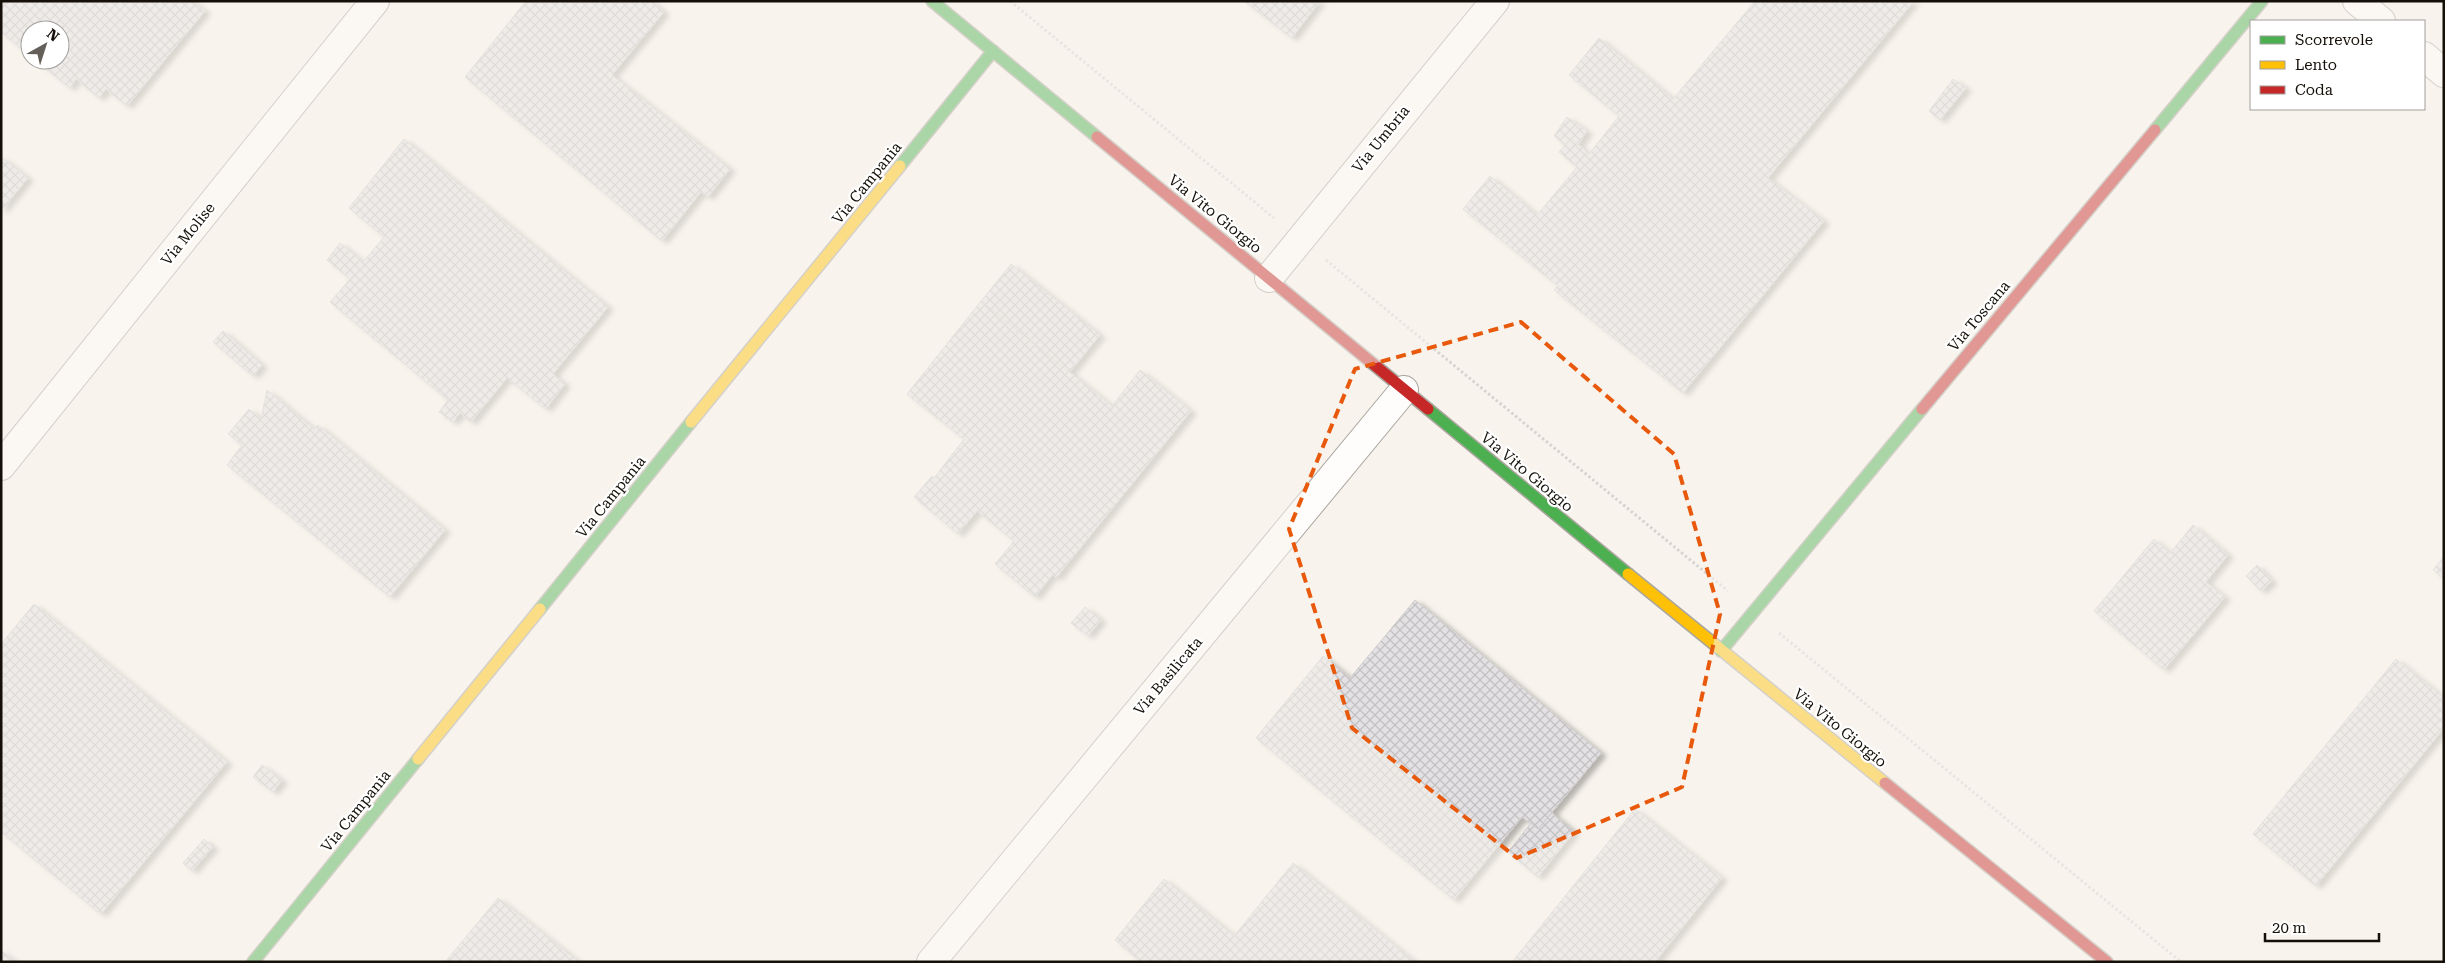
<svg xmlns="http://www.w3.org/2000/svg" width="2445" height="963" font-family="'Roboto Serif',serif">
<defs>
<pattern id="building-cross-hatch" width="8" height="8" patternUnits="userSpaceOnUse" patternTransform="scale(1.25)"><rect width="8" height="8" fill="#e3e1e3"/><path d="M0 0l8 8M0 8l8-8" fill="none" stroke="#c2c0c1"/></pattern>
<filter id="shadow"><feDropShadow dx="5.5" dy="3" stdDeviation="2.5" flood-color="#0004"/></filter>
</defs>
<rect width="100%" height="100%" fill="#f8f4ed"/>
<g fill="url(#building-cross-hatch)" stroke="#cecccd" filter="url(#shadow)">
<polygon points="1,1 192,1 205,11 127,106 106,89 99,98 76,79 70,88 35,60 60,60 60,30 30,30 30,56 1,32"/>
<polygon points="526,1 652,1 664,12 612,75 730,169 708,197 701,192 662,241 465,77"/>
<polygon points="1244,1 1320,1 1292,38"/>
<polygon points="1755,1 1914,1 1768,178 1824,221 1683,393 1554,290 1558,286 1463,209 1490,176 1537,215 1577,167 1559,152 1571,138 1589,154 1619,116 1569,75 1599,38 1673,99"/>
<polygon points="1953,79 1966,88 1940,120 1929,111"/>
<polygon points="1567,117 1587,131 1578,145 1571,138 1565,145 1554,136"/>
<polygon points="404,139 608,307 553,374 565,384 546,409 507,378 471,422 460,413 453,422 439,412 448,400 330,302 350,279 327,260 340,243 363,262 384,237 349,208"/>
<polygon points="1,157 28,178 1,211"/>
<polygon points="1011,264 1100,335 1069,373 981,301"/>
<polygon points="981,301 1112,406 1140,370 1191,411 1056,578 1053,574 1035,597 995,564 1014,541 977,511 958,534 914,497 932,476 934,478 964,439 907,394"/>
<polygon points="223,331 262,365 253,376 213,342"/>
<polygon points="267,390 314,429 318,425 445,530 390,597 227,465 242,445 228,434 249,409 261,419"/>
<polygon points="2193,525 2228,555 2206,582 2225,597 2164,670 2094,611 2154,539 2170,553"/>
<polygon points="2444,556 2444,579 2433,570"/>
<polygon points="2257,565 2272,581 2261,591 2246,576"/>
<polygon points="1415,600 1601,753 1538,829 1522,817 1454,900 1256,738 1323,656 1350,678"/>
<polygon points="34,604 227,762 101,914 1,832 1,644"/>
<polygon points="1085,607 1101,620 1088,636 1071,623"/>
<polygon points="2396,659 2444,698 2444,728 2316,886 2253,834"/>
<polygon points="262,765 282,780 273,792 253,777"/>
<polygon points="1635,809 1722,878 1655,962 1512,962"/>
<polygon points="1552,813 1574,832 1538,877 1508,852 1531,823 1538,829"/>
<polygon points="204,839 213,847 192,871 183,863"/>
<polygon points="1293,863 1415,962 1141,962 1115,940 1164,879 1234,936"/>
<polygon points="498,898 579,962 445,962"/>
<polygon points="1,950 15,962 1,962"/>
</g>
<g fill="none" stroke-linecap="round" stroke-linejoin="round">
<defs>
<g id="street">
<polyline points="2357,1 2381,21"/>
<polyline points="2424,56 2444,73"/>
<polyline points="1269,278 1495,1"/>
<polyline points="1,466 375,1"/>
<polyline points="931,962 1404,390"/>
</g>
<g id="fast">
<polyline points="932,1 1097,137"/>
<polyline points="2155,130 2262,1"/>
<polyline points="900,166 993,51"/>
<polyline points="1428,409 1628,574"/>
<polyline points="540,609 691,422"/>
<polyline points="1721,651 1922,409"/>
<polyline points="253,962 418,759"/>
</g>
<g id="slow">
<polyline points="691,422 900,166"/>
<polyline points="1628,574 1885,783"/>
<polyline points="418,759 540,609"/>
</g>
<g id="jam">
<polyline points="1097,137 1428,409"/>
<polyline points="1922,409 2155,130"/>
<polyline points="1885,783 2107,962"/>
</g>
</defs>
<use href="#street" stroke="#aaa69f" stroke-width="30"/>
<use href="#fast" stroke="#aaa69f" stroke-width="14"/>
<use href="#slow" stroke="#aaa69f" stroke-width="14"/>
<use href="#jam" stroke="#aaa69f" stroke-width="14"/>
<g stroke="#d5d4d1" stroke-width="3" stroke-dasharray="2.5 2.5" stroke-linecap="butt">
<polyline points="1010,1 1274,218"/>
<polyline points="1326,260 1728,591"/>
<polyline points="1779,633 2181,962"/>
</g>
<use href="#street" stroke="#fefdfc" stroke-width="28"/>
<use href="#fast" stroke="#4caf50" stroke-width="11"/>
<use href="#slow" stroke="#ffc107" stroke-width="11"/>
<use href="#jam" stroke="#c62828" stroke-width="11"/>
</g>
<path d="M0 0H2445V963H0ZM1521 322 1674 454 1720 614 1682 787 1517 858 1352 728 1289 529 1355 369Z" fill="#f8f4ed" fill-opacity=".55" fill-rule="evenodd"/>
<path fill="none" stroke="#e8590c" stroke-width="4" stroke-dasharray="10 6" stroke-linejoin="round" d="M1521 322 1674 454 1720 614 1682 787 1517 858 1352 728 1289 529 1355 369Z"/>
<g text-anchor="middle" stroke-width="4.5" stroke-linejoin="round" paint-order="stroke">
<g font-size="15" fill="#140f08" stroke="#fff">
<text transform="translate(1381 139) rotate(-51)" y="5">Via Umbria</text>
<text transform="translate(867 183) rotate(-51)" y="5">Via Campania</text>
<text transform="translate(1215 214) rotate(39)" y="5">Via Vito Giorgio</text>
<text transform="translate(188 234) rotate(-51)" y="5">Via Molise</text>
<text transform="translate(1979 316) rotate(-50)" y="5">Via Toscana</text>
<text transform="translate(1527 472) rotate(40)" y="5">Via Vito Giorgio</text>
<text transform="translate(611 497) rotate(-51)" y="5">Via Campania</text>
<text transform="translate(1168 676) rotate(-50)" y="5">Via Basilicata</text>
<text transform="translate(1840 728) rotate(39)" y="5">Via Vito Giorgio</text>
<text transform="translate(356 811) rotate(-51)" y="5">Via Campania</text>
</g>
</g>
<rect width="2445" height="963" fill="none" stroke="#140f08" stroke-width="5"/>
<rect x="2250" y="20" width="175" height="90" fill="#ffffff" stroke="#a19f9c"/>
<rect x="2260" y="36" width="25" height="8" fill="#4caf50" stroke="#a19f9c"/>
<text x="2295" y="45" font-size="15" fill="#140f08">Scorrevole</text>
<rect x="2260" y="61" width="25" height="8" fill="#ffc107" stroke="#a19f9c"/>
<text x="2295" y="70" font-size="15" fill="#140f08">Lento</text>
<rect x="2260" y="86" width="25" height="8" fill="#c62828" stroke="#a19f9c"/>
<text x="2295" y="95" font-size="15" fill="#140f08">Coda</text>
<g transform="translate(45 45) rotate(39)"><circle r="24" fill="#ffffff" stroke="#a19f9c"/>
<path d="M0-4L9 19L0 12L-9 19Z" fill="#645f58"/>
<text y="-8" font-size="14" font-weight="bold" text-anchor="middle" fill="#140f08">N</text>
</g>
<path d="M2265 933v8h114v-8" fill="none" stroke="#140f08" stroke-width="2.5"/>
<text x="2272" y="933" font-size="15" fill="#140f08" stroke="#ffffff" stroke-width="4" paint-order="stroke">20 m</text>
</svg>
